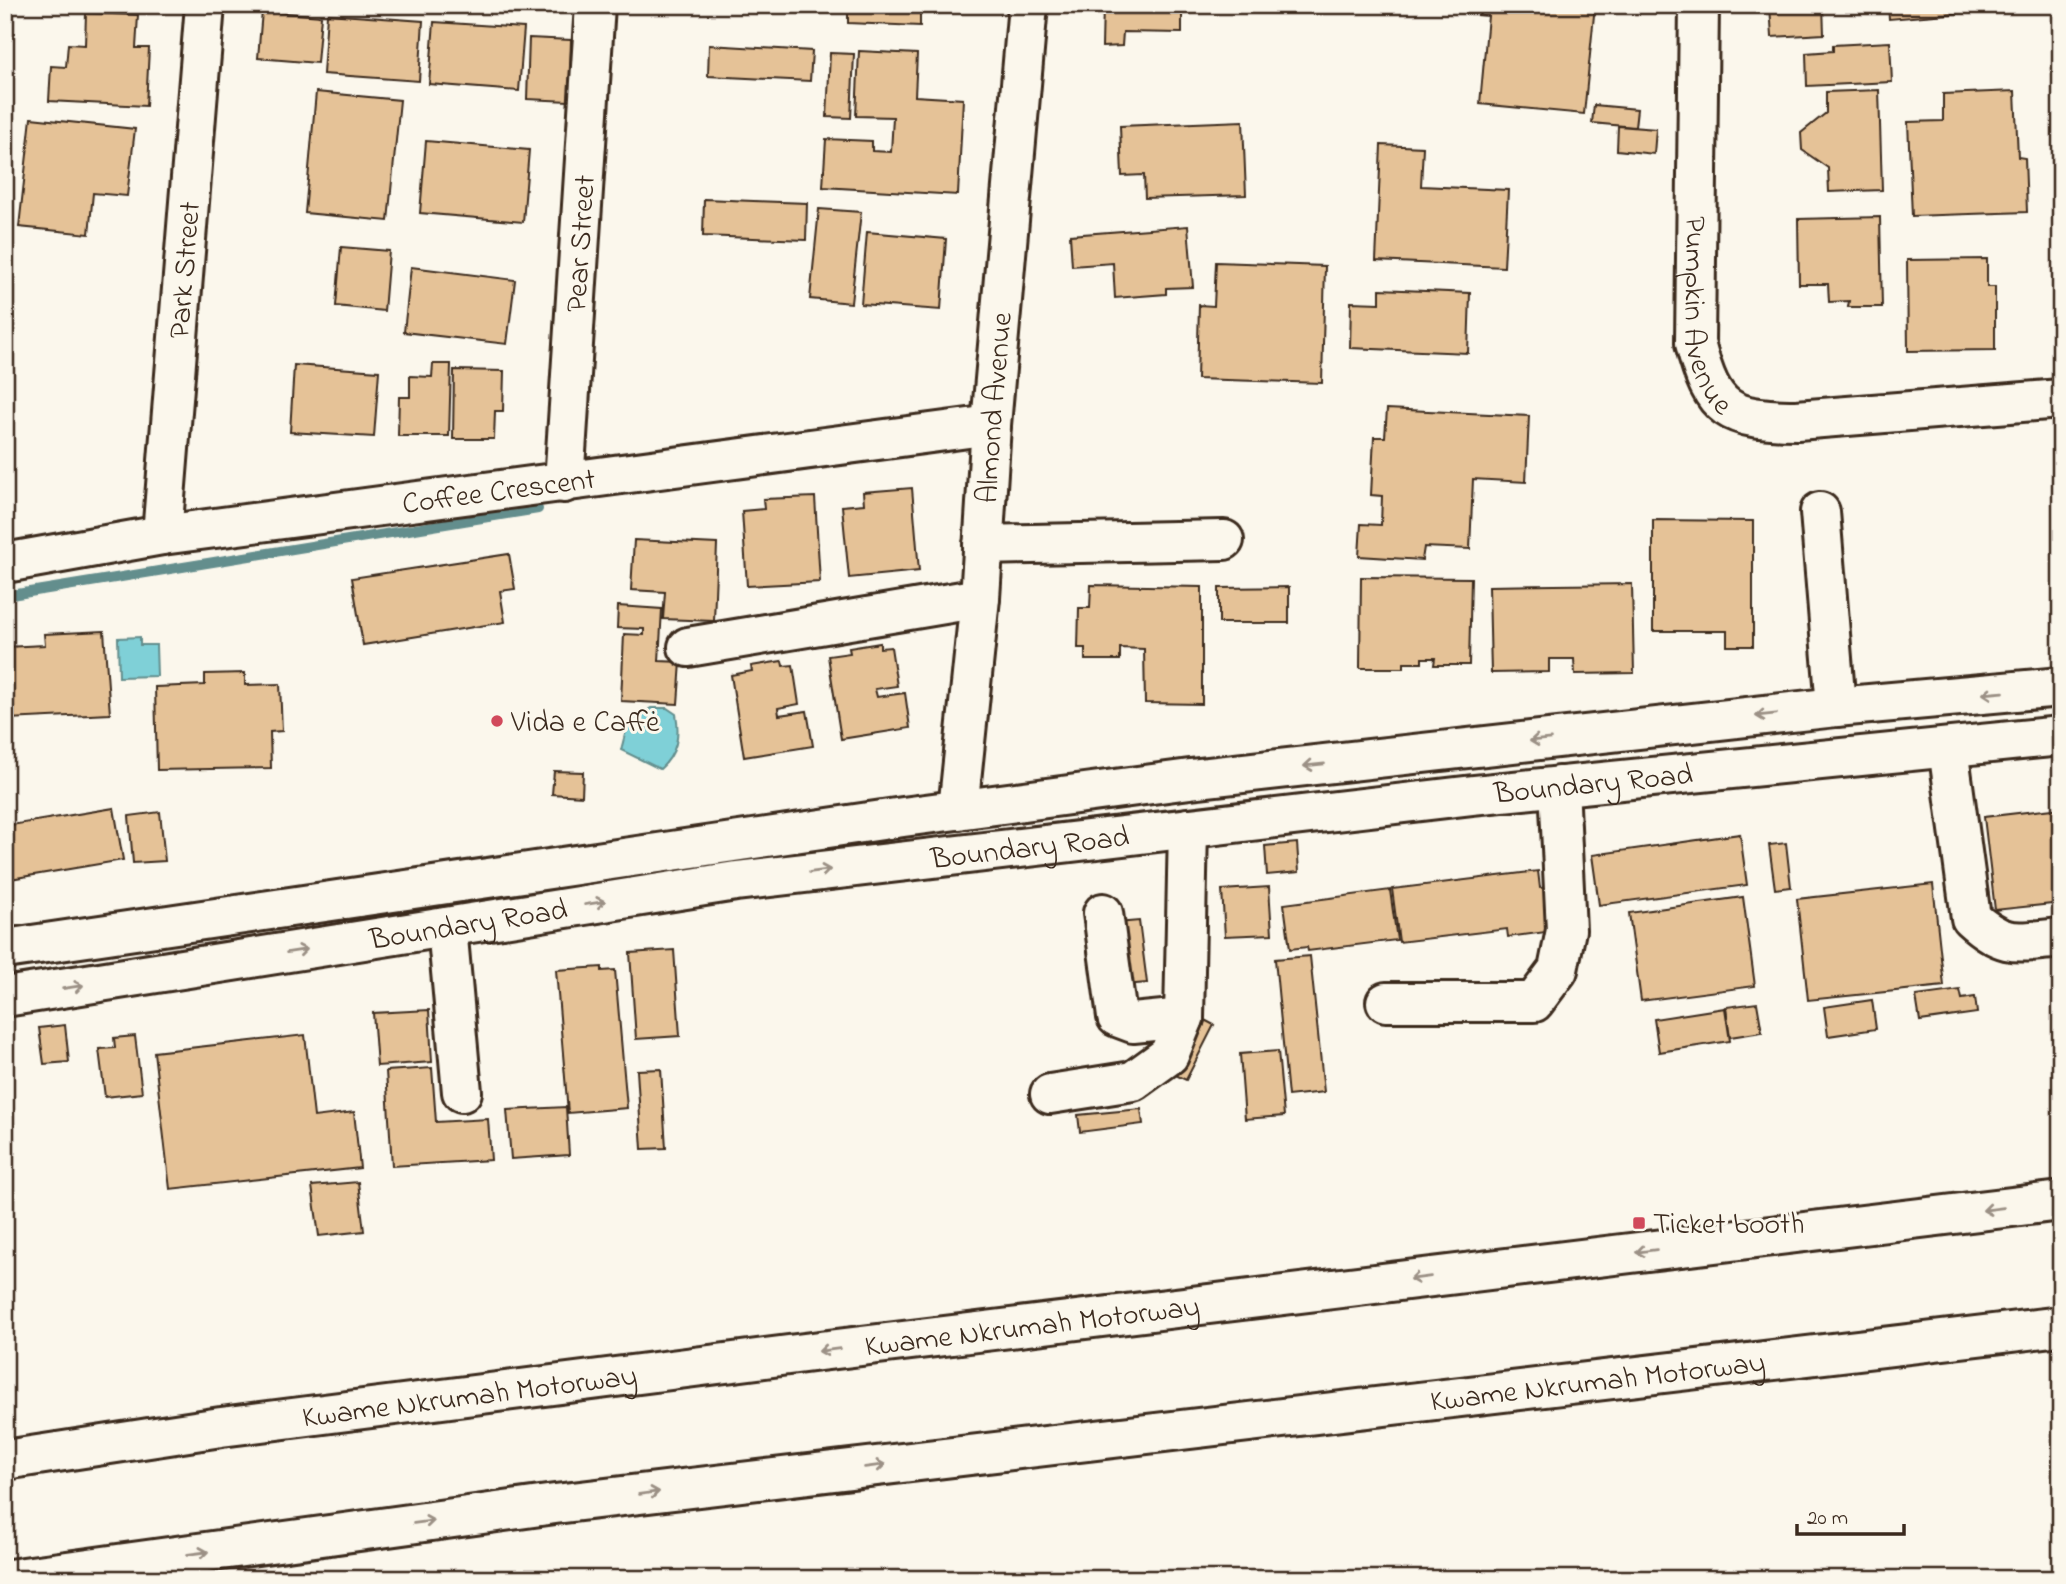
<svg xmlns="http://www.w3.org/2000/svg" width="2066" height="1584" font-family="'Indie Flower',sans-serif">
<rect width="100%" height="100%" fill="#fbf7ec"/>
<filter id="ink" filterUnits="userSpaceOnUse"><feTurbulence type="fractalNoise" baseFrequency=".0143" numOctaves="2"/><feDisplacementMap in="SourceGraphic" scale="14" xChannelSelector="R" yChannelSelector="G"/><feConvolveMatrix kernelMatrix="1 2 1 2 8 2 1 2 1" color-interpolation-filters="sRGB"/></filter>
<g filter="url(#ink)">
<g fill="#7fd0d7" stroke="#648e8d" stroke-width="2">
<polygon points="140,637 140,645 156,645 157,676 119,677 118,638"/>
<path d="M651 708H667L676 714C680 736 677 754 660 769L621 750 628 723Z"/>
</g>
<g fill="none" stroke-linecap="round" stroke-linejoin="round">
<polyline stroke="#648e8d" stroke-width="10" points="5,596 538,509"/>
</g>
<g fill="#e5c297" stroke="#3b2a1e" stroke-width="2">
<polygon points="848,5 923,5 920,10 920,26 848,23"/>
<polygon points="1103,5 1182,5 1182,33 1123,32 1122,46 1102,47"/>
<polygon points="1479,5 1595,5 1584,114 1480,104 1488,16 1478,15"/>
<polygon points="1770,5 1823,5 1824,34 1772,37"/>
<polygon points="1844,5 1970,5 1970,12 1889,19 1888,6 1844,9"/>
<polygon points="262,11 321,16 317,63 258,58"/>
<polygon points="86,13 138,15 136,48 149,48 146,106 49,101 51,66 66,67 68,44 85,45"/>
<polygon points="327,14 423,21 419,81 323,74"/>
<polygon points="434,22 524,28 519,91 429,84"/>
<polygon points="529,38 571,40 569,101 527,99"/>
<polygon points="1890,42 1892,82 1807,86 1806,53 1833,51 1833,45"/>
<polygon points="709,45 812,51 810,81 708,76"/>
<polygon points="859,51 917,54 915,96 963,99 958,195 823,187 826,139 872,141 872,151 891,152 893,117 856,116"/>
<polygon points="830,53 854,54 851,118 827,117"/>
<polygon points="1879,90 1882,190 1829,192 1828,168 1802,150 1801,133 1826,113 1826,92"/>
<polygon points="2015,91 2018,157 2025,158 2027,212 1912,216 1908,122 1943,121 1943,94"/>
<polygon points="316,92 400,100 388,221 305,213"/>
<polygon points="1594,105 1637,109 1635,127 1592,123"/>
<polygon points="31,118 135,129 127,196 93,193 89,234 19,227"/>
<polygon points="1243,121 1246,195 1145,198 1144,175 1122,176 1120,126"/>
<polygon points="1618,126 1656,129 1654,154 1617,150"/>
<polygon points="426,141 529,150 523,222 420,213"/>
<polygon points="1381,145 1423,147 1421,186 1508,190 1504,267 1376,261"/>
<polygon points="704,199 807,203 806,240 703,236"/>
<polygon points="819,209 861,212 851,303 810,299"/>
<polygon points="1880,217 1882,307 1848,307 1849,301 1829,302 1828,284 1799,284 1798,219"/>
<polygon points="1188,226 1193,287 1166,288 1166,294 1115,298 1113,263 1072,266 1070,235"/>
<polygon points="867,232 946,239 941,310 861,304"/>
<polygon points="341,247 389,251 384,311 336,306"/>
<polygon points="1987,259 1987,287 1995,287 1995,350 1908,351 1907,260"/>
<polygon points="1216,262 1325,266 1322,383 1197,379 1199,305 1214,306"/>
<polygon points="411,267 515,280 507,344 404,332"/>
<polygon points="1380,289 1470,293 1468,353 1350,348 1351,302 1380,303"/>
<polygon points="433,364 451,364 449,436 398,436 399,397 410,397 410,376 432,377"/>
<polygon points="294,365 379,371 374,437 290,432"/>
<polygon points="454,370 504,371 503,411 495,411 494,439 453,439"/>
<polygon points="1387,409 1529,416 1526,482 1473,479 1470,549 1424,547 1422,560 1359,556 1361,524 1381,525 1382,496 1371,495 1374,437 1385,437"/>
<polygon points="912,488 919,571 849,578 842,506 864,504 863,492"/>
<polygon points="815,497 820,582 747,586 742,511 764,509 763,499"/>
<polygon points="1653,520 1753,521 1753,646 1727,646 1727,631 1653,631"/>
<polygon points="634,540 717,544 714,621 663,619 665,592 631,590"/>
<polygon points="509,554 515,589 500,591 505,622 363,645 352,578"/>
<polygon points="1361,577 1471,578 1469,665 1434,665 1435,658 1422,658 1422,663 1404,663 1404,668 1360,668"/>
<polygon points="1632,584 1634,673 1575,674 1574,659 1549,659 1549,672 1491,673 1489,586"/>
<polygon points="1091,585 1202,587 1202,704 1145,703 1144,649 1120,648 1120,660 1085,660 1085,648 1078,648 1079,608 1090,608"/>
<polygon points="1289,587 1289,623 1219,623 1219,588"/>
<polygon points="618,606 662,609 659,661 681,662 678,704 621,701 624,634 644,635 644,629 617,628"/>
<polygon points="104,631 110,714 8,719 5,647 45,645 44,634"/>
<polygon points="880,643 880,648 891,647 897,686 875,689 877,697 905,693 910,728 841,739 828,656 850,653 849,648"/>
<polygon points="782,661 783,666 793,665 799,704 778,708 779,715 807,711 813,746 744,757 731,675 752,671 751,666"/>
<polygon points="245,673 245,685 280,684 282,731 270,732 271,768 157,770 155,687 205,685 205,674"/>
<polygon points="554,771 583,772 582,796 552,794"/>
<polygon points="114,808 123,860 10,879 5,847 5,826"/>
<polygon points="2061,808 2061,903 1995,910 1984,817"/>
<polygon points="160,812 165,861 133,863 129,816"/>
<polygon points="1740,834 1747,885 1599,905 1592,855"/>
<polygon points="1297,843 1299,872 1267,875 1265,846"/>
<polygon points="1786,843 1791,887 1775,889 1769,845"/>
<polygon points="1538,871 1540,888 1550,887 1554,922 1545,923 1546,932 1508,937 1507,929 1399,942 1392,889"/>
<polygon points="1933,884 1944,986 1808,1000 1797,899"/>
<polygon points="1269,887 1272,934 1225,936 1222,890"/>
<polygon points="1390,890 1397,940 1308,951 1307,947 1290,949 1284,904"/>
<polygon points="1743,897 1755,986 1641,1001 1629,913"/>
<polygon points="1139,921 1147,983 1124,985 1117,923"/>
<polygon points="674,950 680,1036 636,1039 630,953"/>
<polygon points="1310,956 1324,1092 1288,1096 1275,959"/>
<polygon points="602,967 602,971 615,970 627,1108 568,1113 556,970"/>
<polygon points="1960,990 1962,999 1975,997 1977,1013 1920,1021 1916,996"/>
<polygon points="1872,1000 1876,1029 1828,1036 1824,1007"/>
<polygon points="1757,1003 1762,1032 1730,1037 1726,1007"/>
<polygon points="1725,1008 1730,1041 1659,1052 1654,1019"/>
<polygon points="429,1010 432,1062 377,1066 373,1013"/>
<polygon points="1195,1015 1214,1025 1186,1080 1167,1071"/>
<polygon points="65,1025 69,1062 44,1064 39,1028"/>
<polygon points="305,1035 314,1117 354,1112 360,1168 170,1189 154,1052"/>
<polygon points="135,1036 142,1093 105,1097 99,1049 115,1048 114,1038"/>
<polygon points="1278,1051 1284,1116 1245,1119 1240,1054"/>
<polygon points="432,1068 436,1122 488,1119 491,1160 392,1166 386,1071"/>
<polygon points="661,1069 666,1148 642,1149 637,1070"/>
<polygon points="566,1107 569,1155 511,1159 507,1110"/>
<polygon points="1141,1109 1143,1124 1080,1132 1078,1115"/>
<polygon points="358,1182 364,1231 319,1236 312,1186"/>
</g>
<g fill="none" stroke-linecap="round" stroke-linejoin="round">
<defs>
<g id="minor">
<path id="s1" d="M1699 5 1695 343C1713 412 1728 419 1797 420L2061 399"/>
<path id="s2" d="M564 483 595 5"/>
<polyline points="1820,512 1836,707"/>
<path id="s3" d="M162 535 205 5"/>
<polyline points="983,545 1224,540"/>
<path id="s4" d="M5 563 162 535 991 425"/>
<polyline points="688,647 980,598"/>
<path d="M1948 748 1971 918C2005 949 2018 942 2061 938"/>
<path id="s5" d="M958 810 980 598 991 425 1028 5"/>
<polyline points="1103,913 1117,1017 1133,1023 1184,1018"/>
<polyline points="447,927 462,1092"/>
<polyline points="1386,1002 1534,1002 1558,970 1566,930 1559,786"/>
<polyline points="1050,1094 1133,1081 1169,1055 1184,1018 1188,828"/>
</g>
<g id="major">
<polyline points="5,949 903,817 1190,779 1836,707 2061,687"/>
<path id="s6" d="M5 997 736 881 1473 795 2061 736"/>
</g>
<g id="highway">
<path id="s7" d="M5 1460 221 1427 820 1351 2061 1201"/>
<path id="s8" d="M9 1579 555 1504 2061 1326"/>
</g>
</defs>
<use href="#minor" stroke="#3b2a1e" stroke-width="44"/>
<use href="#major" stroke="#3b2a1e" stroke-width="44"/>
<use href="#highway" stroke="#3b2a1e" stroke-width="44"/>
<use href="#minor" stroke="#fbf7ec" stroke-width="38"/>
<use href="#major" stroke="#fbf7ec" stroke-width="38"/>
<use href="#highway" stroke="#fbf7ec" stroke-width="38"/>
</g>
<defs><path id="oneway-shaft" d="M-6 0H5M1.5-3L5.5 0L1.5 3" fill="none" stroke-width="1.6" stroke-linecap="round" stroke-linejoin="round" transform="scale(1.75)"/></defs>
<g stroke="#9b9085">
<use href="#oneway-shaft" transform="translate(1993 693) rotate(175)"/>
<use href="#oneway-shaft" transform="translate(1766 715) rotate(174)"/>
<use href="#oneway-shaft" transform="translate(1540 740) rotate(174)"/>
<use href="#oneway-shaft" transform="translate(1314 765) rotate(174)"/>
<use href="#oneway-shaft" transform="translate(820 871) rotate(-7)"/>
<use href="#oneway-shaft" transform="translate(595 903) rotate(-9)"/>
<use href="#oneway-shaft" transform="translate(297 951) rotate(-9)"/>
<use href="#oneway-shaft" transform="translate(73 987) rotate(-9)"/>
<use href="#oneway-shaft" transform="translate(1993 1209) rotate(173)"/>
<use href="#oneway-shaft" transform="translate(1646 1251) rotate(173)"/>
<use href="#oneway-shaft" transform="translate(1420 1278) rotate(173)"/>
<use href="#oneway-shaft" transform="translate(829 1350) rotate(173)"/>
<use href="#oneway-shaft" transform="translate(875 1466) rotate(-7)"/>
<use href="#oneway-shaft" transform="translate(649 1493) rotate(-7)"/>
<use href="#oneway-shaft" transform="translate(424 1522) rotate(-8)"/>
<use href="#oneway-shaft" transform="translate(198 1553) rotate(-8)"/>
</g>
</g>
<g fill="#d1495b" stroke="#fbf7ec" stroke-width="2.5">
<circle cx="497" cy="721" r="7"/>
<rect x="1632" y="1216" width="14" height="14" rx="3.5"/>
</g>
<g text-anchor="middle" stroke-width="6" stroke-linejoin="round" paint-order="stroke">
<g font-size="30" fill="#3b2a1e" stroke="#fbf7ec">
<text dy="10" stroke="none"><textPath href="#s2" startOffset="240">Pear Street</textPath></text>
<text dy="10" stroke="none"><textPath href="#s3" startOffset="266">Park Street</textPath></text>
<text dy="10" stroke="none"><textPath href="#s1" startOffset="312">Pumpkin Avenue</textPath></text>
<text dy="10" stroke="none"><textPath href="#s5" startOffset="404">Almond Avenue</textPath></text>
<text dy="10" stroke="none"><textPath href="#s4" startOffset="499">Coffee Crescent</textPath></text>
<text dy="10" stroke="none"><textPath href="#s6" startOffset="1603">Boundary Road</textPath></text>
<text dy="10" stroke="none"><textPath href="#s6" startOffset="1036">Boundary Road</textPath></text>
<text dy="10" stroke="none"><textPath href="#s6" startOffset="469">Boundary Road</textPath></text>
<text dy="10" stroke="none"><textPath href="#s7" startOffset="1036">Kwame Nkrumah Motorway</textPath></text>
<text dy="10" stroke="none"><textPath href="#s8" startOffset="1601">Kwame Nkrumah Motorway</textPath></text>
<text dy="10" stroke="none"><textPath href="#s7" startOffset="469">Kwame Nkrumah Motorway</textPath></text>
</g>
<g font-size="30" fill="#3b2a1e" stroke="#fbf7ec" text-anchor="start">
<text x="511" y="731">Vida e Caffė</text>
<text x="1653" y="1233">Ticket booth</text>
</g>
</g>
<rect width="2066" height="1584" fill="none" stroke="#fbf7ec" stroke-width="28"/>
<rect x="14" y="14" width="2038" height="1556" fill="none" stroke="#3b2a1e" stroke-width="2.5" filter="url(#ink)"/>
<path d="M1797 1524v10h107v-10" fill="none" stroke="#3b2a1e" stroke-width="3.5"/>
<text x="1807" y="1524" font-size="21" fill="#3b2a1e" stroke="#fbf7ec" stroke-width="5" paint-order="stroke">20 m</text>
</svg>
